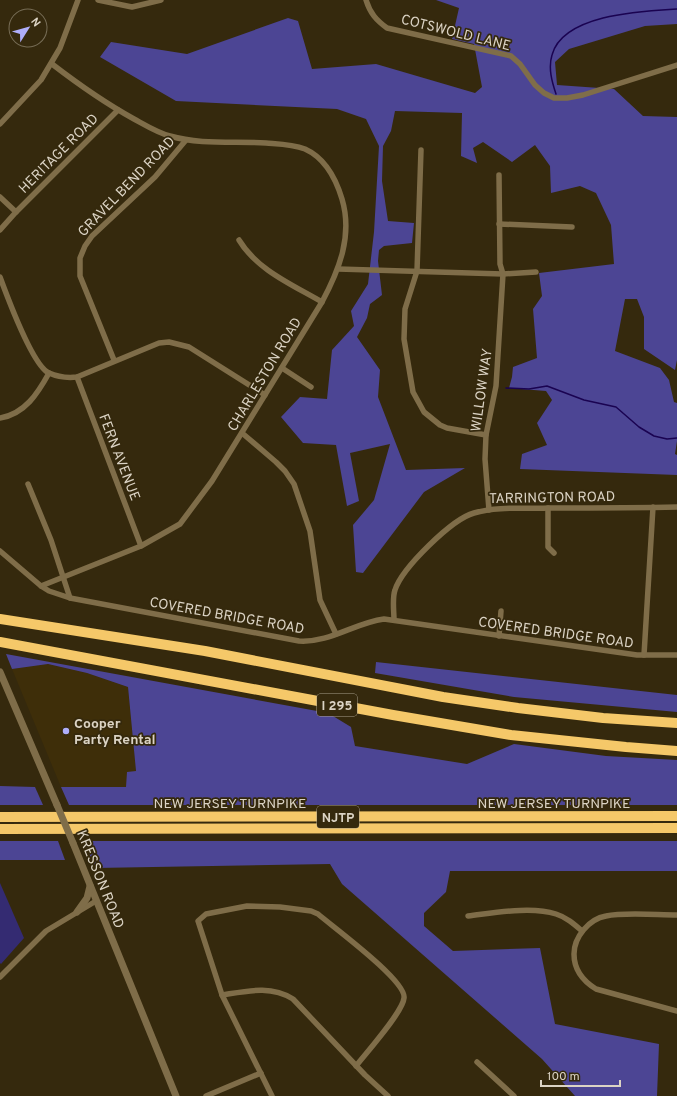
<svg xmlns="http://www.w3.org/2000/svg" width="677" height="1096" font-family="Overpass,sans-serif">
<rect width="100%" height="100%" fill="#35290d"/>
<polygon fill="#3e2e09" points="48,664 87,673 128,687 136,771 126,787 61,787 12,669"/>
<polygon fill="#342b72" points="0,883 24,938 1,964 0,963"/>
<g fill="#4c4594">
<polygon points="436,0 677,0 677,24 645,26 569,49 555,62 557,85 614,89 643,116 677,117 677,360 675,370 644,349 644,317 637,299 625,299 615,351 660,368 669,380 674,402 677,403 677,441 675,454 677,455 677,475 520,469 522,454 547,445 537,423 552,400 546,391 509,388 512,377 513,367 537,358 533,309 542,296 539,273 614,264 611,225 596,193 580,186 551,193 550,166 535,145 512,162 483,142 473,148 477,163 461,156 462,113 395,111 391,131 383,146 382,181 388,221 414,223 412,243 384,246 379,250 378,261 382,295 370,304 367,318 357,337 380,370 378,397 406,470 465,468 424,492 363,573 356,572 353,525 374,500 390,444 350,453 359,501 347,506 336,445 303,443 281,417 300,397 327,399 332,350 354,326 351,311 368,284 374,232 379,146 366,119 337,109 176,101 100,57 111,42 187,54 288,18 298,21 312,69 376,64 475,93 482,87 474,44 452,39 459,8"/>
<polygon points="6,654 328,713 351,727 355,746 467,764 514,744 606,756 677,760 677,805 69,805 61,787 126,787 127,772 136,771 128,687 87,673 48,664 12,669"/>
<polygon points="376,662 677,695 677,712 514,697 375,673"/>
<polygon points="0,786 35,787 43,805 0,805"/>
<polygon points="0,841 58,841 65,860 0,860"/>
<polygon points="84,841 677,841 677,871 450,871 446,892 424,913 424,926 453,951 540,948 555,1024 659,1044 657,1096 575,1096 542,1059 342,884 330,864 95,868"/>
</g>
<g fill="none" stroke-linecap="round" stroke-linejoin="round">
<g stroke="#1a0351" stroke-width="1.5">
<path d="M556 94C552 82 548 68 552 55 563 14 643 11 677 9"/>
<polyline points="506,388 529,389 547,386 584,400 616,407 639,427 654,436 667,439 677,438"/>
</g>
<g stroke="#7f6d49" stroke-width="5.5">
<polyline points="98,0 132,7 161,0"/>
<path d="M366 0C370 13 376 20 387 28L511 56 520 64 535 85 544 93 554 98H567L583 95 677 65"/>
<polyline points="0,124 41,80 60,48 78,0"/>
<polyline points="421,150 417,271 405,309 404,339 413,392 424,412 440,425 447,428 486,435"/>
<polyline points="0,197 16,212"/>
<polyline points="499,224 572,227"/>
<polyline points="0,230 16,212 118,110"/>
<path d="M239 240C257 270 293 285 322 302"/>
<polyline points="338,269 503,274 536,272"/>
<path d="M0 277C7 296 33 366 49 373 58 377 68 378 77 377L159 343 169 342 189 347 265 395"/>
<polyline points="114,360 80,276 80,258 85,246 92,236 155,177 186,140"/>
<polyline points="282,368 311,387"/>
<polyline points="77,377 141,546"/>
<path d="M0 418C25 414 38 393 49 373"/>
<polyline points="242,433 276,462 285,471 294,484 310,531 320,600 336,634"/>
<polyline points="28,484 51,540 70,598"/>
<polyline points="548,508 548,547 554,553"/>
<polyline points="489,510 485,459 486,435 496,386 503,274 500,264 499,175"/>
<path d="M0 551 41 586 49 591 70 598 299 641C330 643 354 623 384 619L637 655H677"/>
<path d="M41 586 141 546 180 524 212 481 322 302C339 270 353 236 342 199 336 179 325 158 305 149 292 144 279 144 266 143 234 141 201 145 170 136 158 133 145 125 134 119 105 103 78 84 52 64"/>
<path d="M394 620C394 611 392 598 395 590 402 568 452 519 474 513 498 506 525 509 550 508 592 508 635 508 677 507"/>
<polyline points="499,636 501,611"/>
<polyline points="644,655 653,507"/>
<path d="M677 915C657 915 624 912 606 916 589 919 574 937 574 954 574 969 583 981 596 989L677 1011"/>
<path d="M468 916C494 913 531 906 556 914 566 917 574 924 582 931"/>
<polyline points="0,977 46,931 96,901"/>
<path d="M222 995C247 991 271 985 293 999L365 1075 388 1096"/>
<polyline points="477,1062 514,1096"/>
<polyline points="206,1096 261,1073"/>
<path d="M272 1096 222 995 198 921 206 914 247 906 280 907 311 911 318 914C333 927 407 981 404 998 403 1012 366 1053 356 1066"/>
</g>
<g stroke="#7f6d49" stroke-width="7">
<polyline points="0,672 57,805"/>
<polyline points="73,843 176,1096"/>
<polyline points="77,912 87,898 90,886"/>
</g>
<g stroke="#f5c869" stroke-width="10">
<polyline points="0,619 205,651 443,697 518,708 603,718 677,723"/>
<polyline points="0,642 393,715 511,735 626,747 677,751"/>
<polyline points="0,817 677,816"/>
<polyline points="0,829 677,828"/>
</g>
<polyline stroke="#7f6d49" stroke-width="7" points="57,805 73,843"/>
</g>
<circle fill="#afaefa" stroke="#35290d" stroke-width="1.5" cx="66" cy="731" r="4"/>
<g text-anchor="middle" stroke-width="3.5" stroke-linejoin="round" paint-order="stroke">
<g fill="#35290d" stroke="#a9a08d" stroke-width="1">
<rect x="317" y="694" width="40" height="22" rx="3"/>
<rect x="317" y="806" width="42" height="22" rx="3"/>
</g>
<g font-size="13" font-weight="bold" fill="#dbd3c4">
<text x="337" y="710">I 295</text>
<text x="338" y="822">NJTP</text>
</g>
<g font-size="14" fill="#dbd3c4" stroke="#35290d">
<text transform="translate(456 32) rotate(14)" y="5">COTSWOLD LANE</text>
<text transform="translate(58 153) rotate(-45)" y="5">HERITAGE ROAD</text>
<text transform="translate(126 186) rotate(-46)" y="5">GRAVEL BEND ROAD</text>
<text transform="translate(264 374) rotate(-59)" y="5">CHARLESTON ROAD</text>
<text transform="translate(481 390) rotate(-82)" y="5">WILLOW WAY</text>
<text transform="translate(120 457) rotate(69)" y="5">FERN AVENUE</text>
<text transform="translate(552 497) rotate(-1)" y="5">TARRINGTON ROAD</text>
<text transform="translate(227 615) rotate(10)" y="5">COVERED BRIDGE ROAD</text>
<text transform="translate(556 632) rotate(8)" y="5">COVERED BRIDGE ROAD</text>
<text x="230" y="808">NEW JERSEY TURNPIKE</text>
<text x="554" y="808">NEW JERSEY TURNPIKE</text>
<text transform="translate(101 879) rotate(68)" y="5">KRESSON ROAD</text>
</g>
<g font-size="14" font-weight="bold" fill="#dbd3c4" stroke="#35290d" text-anchor="start">
<text x="74" y="728">Cooper<tspan x="74" dy="16">Party Rental</tspan></text>
</g>
</g>
<g transform="translate(28 28) rotate(53)"><circle r="19" fill="#35290d" stroke="#776d56"/>
<path d="M0-3L7 15L0 10L-7 15Z" fill="#afaefa"/>
<text y="-6" font-size="11" font-weight="bold" text-anchor="middle" fill="#dbd3c4">N</text>
</g>
<path d="M541 1080v6h79v-6" fill="none" stroke="#dbd3c4" stroke-width="2"/>
<text x="547" y="1080" font-size="12" fill="#dbd3c4" stroke="#35290d" stroke-width="3" paint-order="stroke">100 m</text>
</svg>
